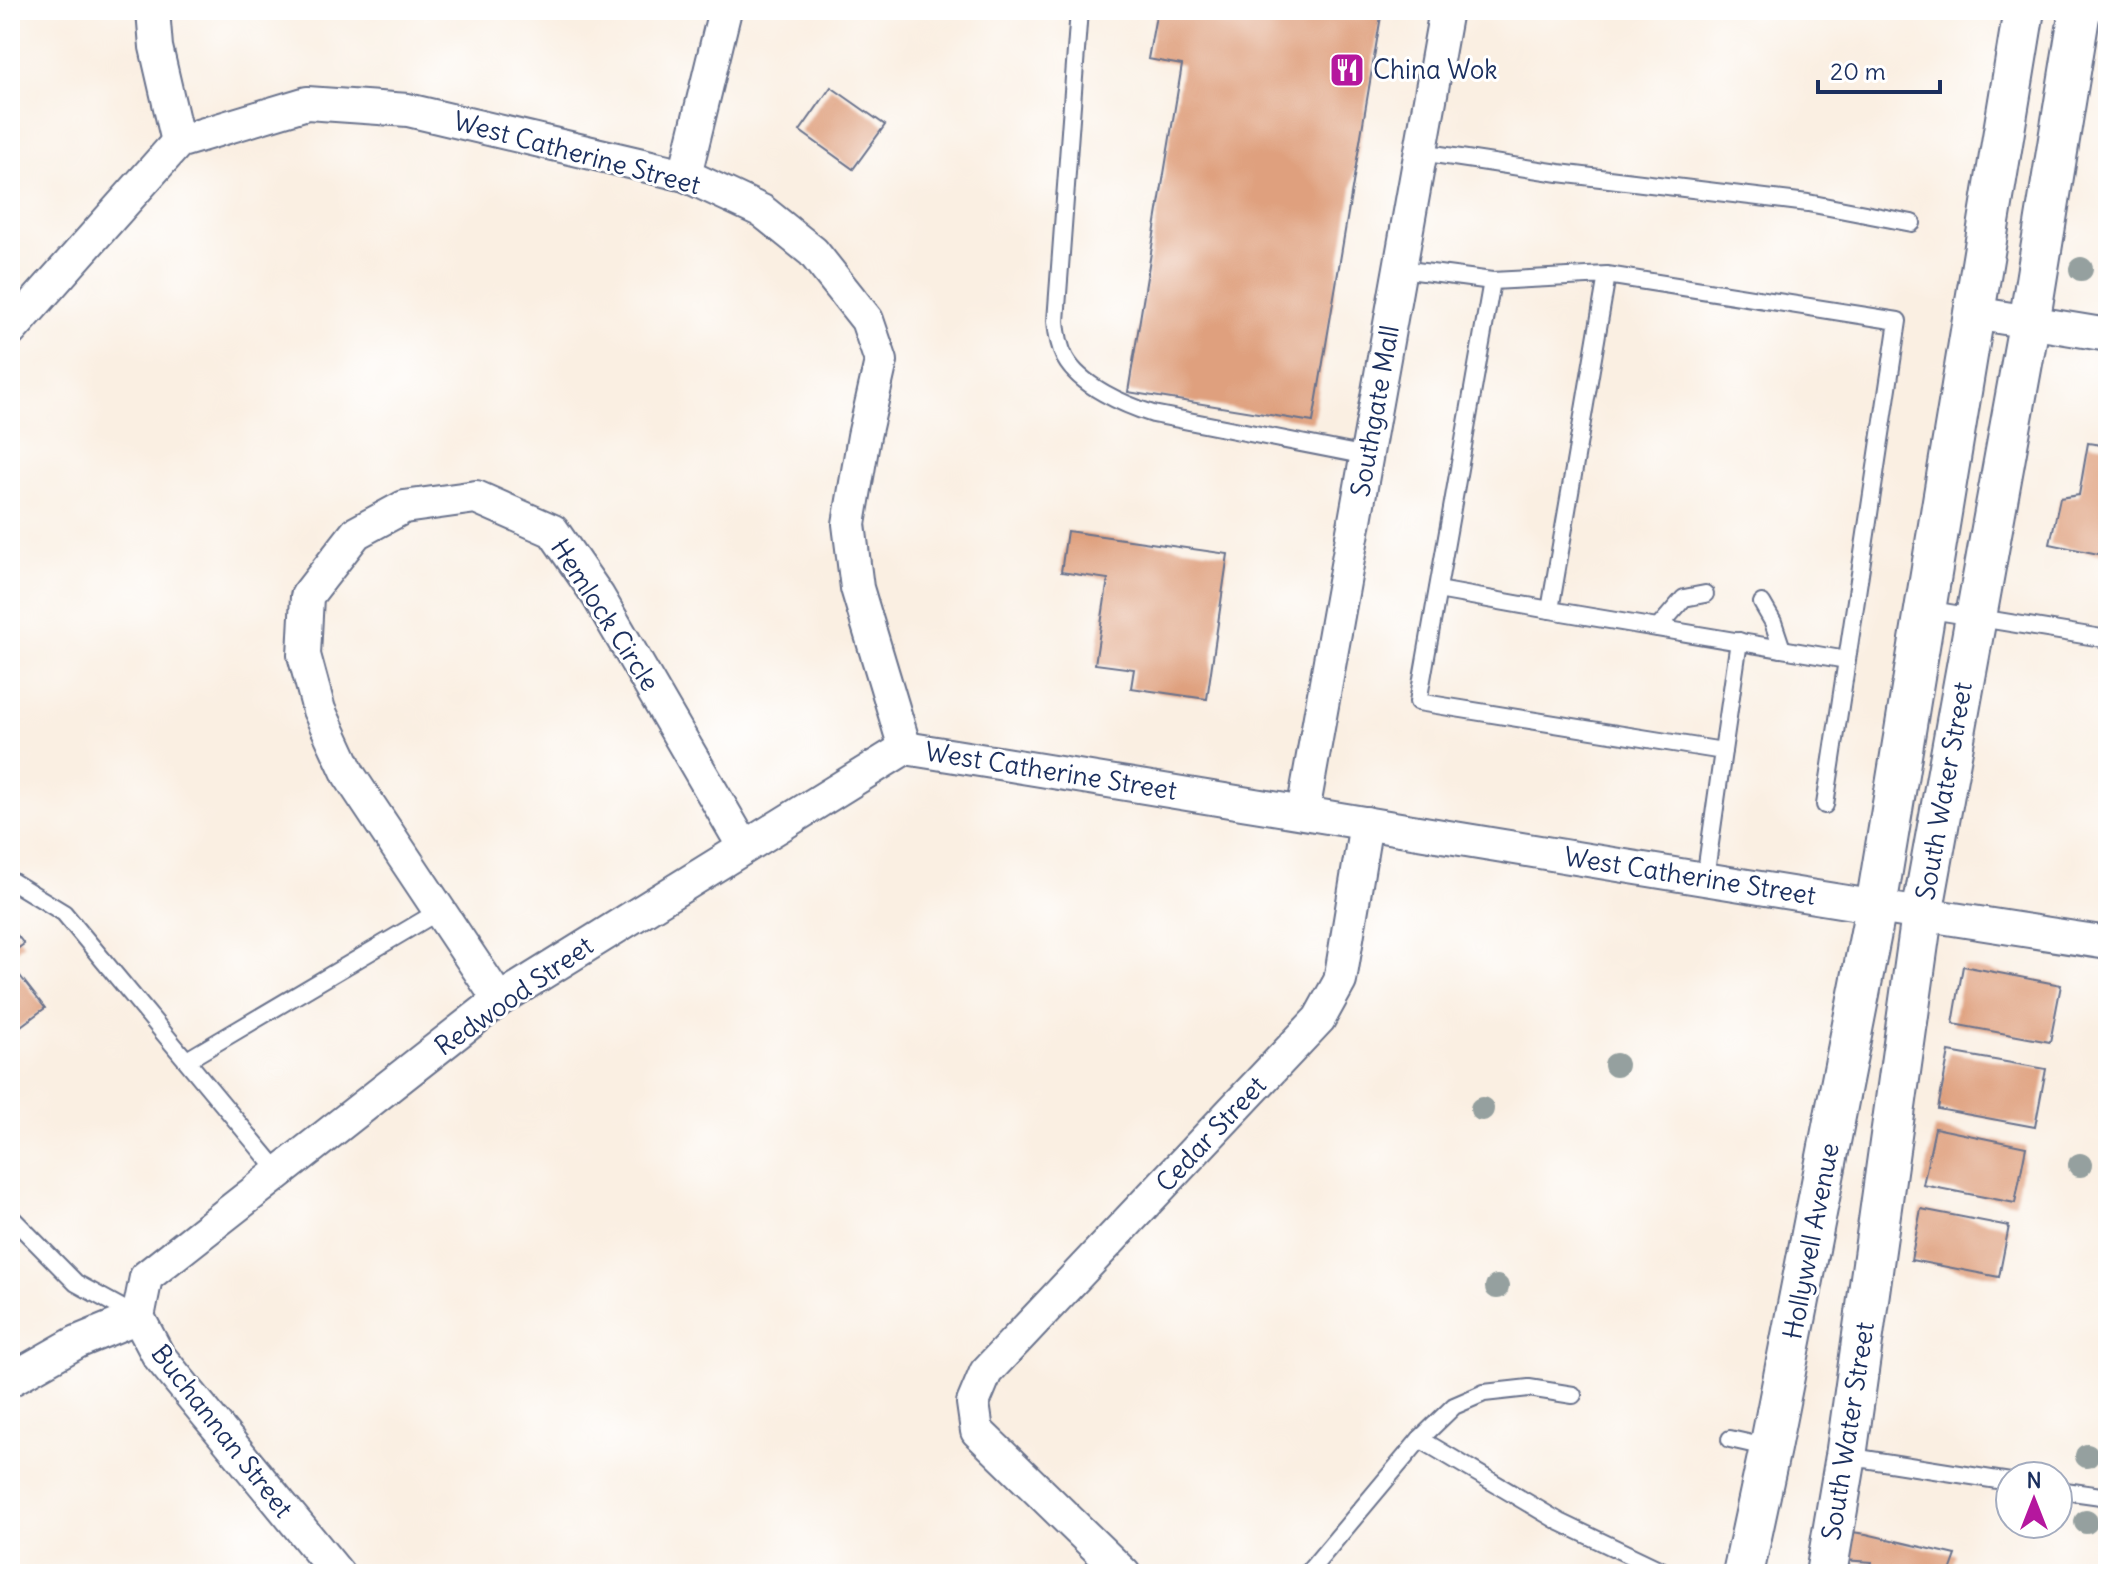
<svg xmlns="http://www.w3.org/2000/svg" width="2118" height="1584" font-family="Delius,sans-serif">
<rect width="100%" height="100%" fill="#fff"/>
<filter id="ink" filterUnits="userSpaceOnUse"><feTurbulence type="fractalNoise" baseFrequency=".0125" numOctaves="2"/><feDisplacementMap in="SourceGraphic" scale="16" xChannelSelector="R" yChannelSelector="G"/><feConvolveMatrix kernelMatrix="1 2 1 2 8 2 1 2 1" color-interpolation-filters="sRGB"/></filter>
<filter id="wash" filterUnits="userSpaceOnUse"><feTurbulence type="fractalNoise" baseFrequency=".006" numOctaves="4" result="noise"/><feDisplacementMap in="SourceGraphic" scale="32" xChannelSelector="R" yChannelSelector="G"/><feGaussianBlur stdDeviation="1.8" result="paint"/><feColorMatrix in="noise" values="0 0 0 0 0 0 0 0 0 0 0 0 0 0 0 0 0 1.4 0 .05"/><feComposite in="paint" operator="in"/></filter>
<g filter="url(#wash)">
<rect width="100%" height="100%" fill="#faefe2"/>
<g id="blocks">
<g fill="#dfa07e">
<polygon points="1157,10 1382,10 1313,422 1128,392 1182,65 1148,59"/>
<polygon points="831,87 885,125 853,169 800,131"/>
<polygon points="2088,443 2108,446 2108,556 2050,544 2060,498 2079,495"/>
<polygon points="1067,531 1228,554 1207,699 1131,688 1134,669 1095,664 1108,579 1061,572"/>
<polygon points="10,926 24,944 10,954"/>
<polygon points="10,963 45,1008 10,1034"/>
<polygon points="1963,966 2061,985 2050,1042 1953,1024"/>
<polygon points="1949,1052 2046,1069 2035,1127 1938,1109"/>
<polygon points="1935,1128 2026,1147 2015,1203 1923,1185"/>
<polygon points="1921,1209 2009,1226 1999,1277 1911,1260"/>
<polygon points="1852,1532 1866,1534 1956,1555 1949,1574 1870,1574 1872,1562 1843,1560"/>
</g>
</g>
</g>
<g filter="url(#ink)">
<use href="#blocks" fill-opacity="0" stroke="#69728c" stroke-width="2"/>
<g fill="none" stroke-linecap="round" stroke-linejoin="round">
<defs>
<g id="service">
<path d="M1079 10 1056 321C1057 334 1059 346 1065 358 1080 386 1125 405 1153 414L1367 456"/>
<polyline points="1421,152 1559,173 1808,203 1912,223"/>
<polyline points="1401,269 1492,281"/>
<polyline points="1607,275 1898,321 1847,660 1550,610 1607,275 1492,281 1418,702 1723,751 1705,879"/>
<polyline points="1438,590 1550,610"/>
<polyline points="1762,603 1773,622 1782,649"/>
<polyline points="1925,609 2108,639"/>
<polyline points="1658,628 1684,598 1705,594"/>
<polyline points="1723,751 1739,641"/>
<polyline points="1825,805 1847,660"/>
<polyline points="10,880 64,913 279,1172"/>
<polyline points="187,1060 439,911"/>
<polyline points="10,1216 76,1283 138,1317"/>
<polyline points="1420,1439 1560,1522 1669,1574"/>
<polyline points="1730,1439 1770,1448"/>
<polyline points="1846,1456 2010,1482"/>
<polyline points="2058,1490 2108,1497"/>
<polyline points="1307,1574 1420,1439 1454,1406 1484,1393 1529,1388 1573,1395"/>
</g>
<g id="minor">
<polyline points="153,10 156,47 178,142"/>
<polyline points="685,175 725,10"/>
<polyline points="1974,313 2108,335"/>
<polyline points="10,331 178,142 307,103 408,110 685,175 762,211 813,252 867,320 881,361 864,436 849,524 857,588 905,748"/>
<path d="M905 748C1306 812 1706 882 2108 943"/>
<polyline points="1303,812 1446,10"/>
<polyline points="499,1000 349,775 319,710 304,655 307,596 356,533 404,507 476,497 553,531 598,596 744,847"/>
<polyline points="10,1380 77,1342 138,1317"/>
<polyline points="338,1574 158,1355 138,1317 146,1277 499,1000 905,748"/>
<polyline points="1124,1574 977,1431 973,1403 986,1372 1319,1019 1340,981 1366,823"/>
</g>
<g id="tertiary">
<polyline points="1743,1574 1770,1448 1876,907 2024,10"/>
<polyline points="1826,1574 1846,1456 1922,915 2029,324 2080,10"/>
</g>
</defs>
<use href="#service" stroke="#69728c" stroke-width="20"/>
<use href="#minor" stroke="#69728c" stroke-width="36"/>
<use href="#tertiary" stroke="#69728c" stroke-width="44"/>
<use href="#service" stroke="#fff" stroke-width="16"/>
<use href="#minor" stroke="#fff" stroke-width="32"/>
<use href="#tertiary" stroke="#fff" stroke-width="40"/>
</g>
<g fill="#95a09f">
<circle cx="2081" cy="269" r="12"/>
<circle cx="1616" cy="1065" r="12"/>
<circle cx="1482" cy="1109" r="12"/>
<circle cx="2080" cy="1165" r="12"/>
<circle cx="1497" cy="1287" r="12"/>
<circle cx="2087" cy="1456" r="12"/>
<circle cx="2086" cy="1522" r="12"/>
</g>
</g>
<defs>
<symbol id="restaurant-square" viewBox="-11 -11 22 22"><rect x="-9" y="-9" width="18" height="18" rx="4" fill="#b5179e" stroke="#fff"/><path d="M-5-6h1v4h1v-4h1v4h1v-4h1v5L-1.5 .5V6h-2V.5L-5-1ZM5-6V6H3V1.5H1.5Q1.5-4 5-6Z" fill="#fff"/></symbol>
</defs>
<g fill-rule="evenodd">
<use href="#restaurant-square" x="1327" y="50" width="40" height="40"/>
</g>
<g text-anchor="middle" stroke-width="6" stroke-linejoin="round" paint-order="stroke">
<g font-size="26" fill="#1b2f5e" stroke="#fff" text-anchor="start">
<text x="1373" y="79">China Wok</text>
</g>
<g font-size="26" fill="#1b2f5e" stroke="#fff">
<text transform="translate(577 153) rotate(15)" y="9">West Catherine Street</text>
<text transform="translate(1375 411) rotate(-80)" y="9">Southgate Mall</text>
<text transform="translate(605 615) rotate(57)" y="9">Hemlock Circle</text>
<text transform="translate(1051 771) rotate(9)" y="9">West Catherine Street</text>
<text transform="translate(1944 791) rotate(-80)" y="9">South Water Street</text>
<text transform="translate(1690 876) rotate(9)" y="9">West Catherine Street</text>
<text transform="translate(514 996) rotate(-35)" y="9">Redwood Street</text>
<text transform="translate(1211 1134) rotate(-47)" y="9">Cedar Street</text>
<text transform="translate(1811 1241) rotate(-79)" y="9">Hollywell Avenue</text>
<text transform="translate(222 1431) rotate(52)" y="9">Buchannan Street</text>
<text transform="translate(1848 1431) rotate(-81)" y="9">South Water Street</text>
</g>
</g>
<rect width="2118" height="1584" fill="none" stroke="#fff" stroke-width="40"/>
<g transform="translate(2034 1500)"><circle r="38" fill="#ffffff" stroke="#a4acbf" stroke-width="2"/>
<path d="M0-6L14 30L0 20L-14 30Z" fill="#b5179e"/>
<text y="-12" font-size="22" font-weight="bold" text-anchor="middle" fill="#1b2f5e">N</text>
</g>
<path d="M1818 80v12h122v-12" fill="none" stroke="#1b2f5e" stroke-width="4"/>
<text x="1830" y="80" font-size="24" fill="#1b2f5e" stroke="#ffffff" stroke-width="6" paint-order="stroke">20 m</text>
</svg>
